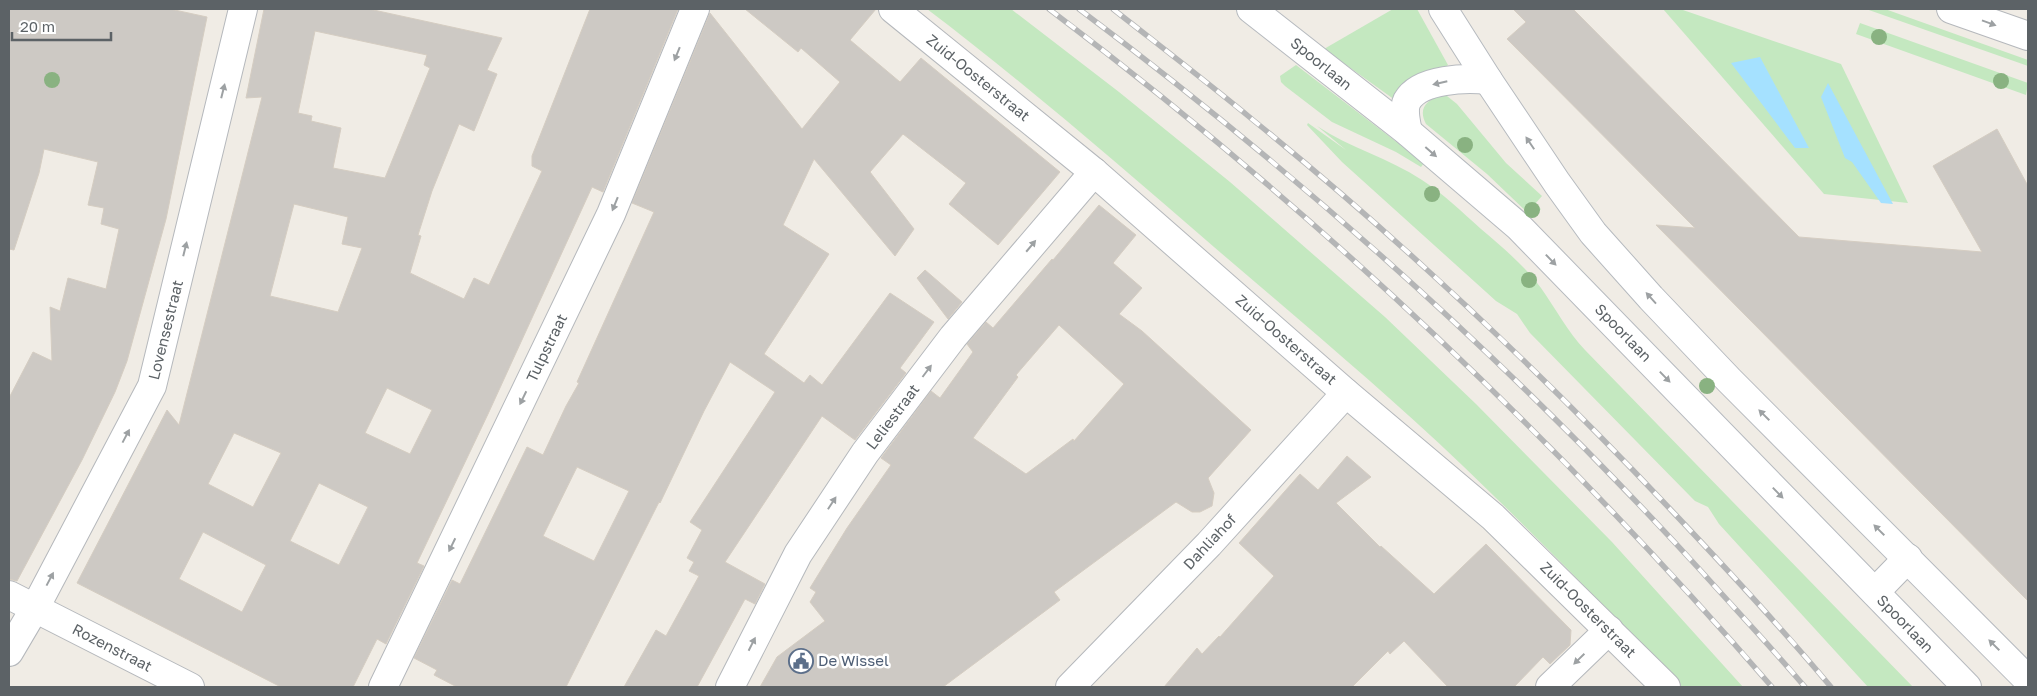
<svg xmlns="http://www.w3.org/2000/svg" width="2037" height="696" font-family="'Golos Text',sans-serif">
<rect width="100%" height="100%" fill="#f0ece5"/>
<g fill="#c4e8c0">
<path d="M927 9H1011L1119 92 1230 182 1385 317 1476 404 1612 542 1743 687H1682C1611 612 1538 538 1463 466 1383 390 1298 319 1214 247 1120 166 1026 84 927 9Z"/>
<polygon points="1393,9 1417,9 1448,65 1395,100 1324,49"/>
<polygon points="1663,9 1680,9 1841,64 1908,203 1824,194"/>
<polygon points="1866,9 1885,9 2028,60 2028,66"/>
<polygon points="1860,23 2028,83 2026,95 1856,34"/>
<polygon points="1296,65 1424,163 1421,167 1396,152 1332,122 1285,86 1281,82 1280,76"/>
<path d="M1440 96H1447L1457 104 1506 163 1542 196 1535 204 1541 209 1533 218 1487 174 1426 124C1418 109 1426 100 1440 96Z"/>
<path d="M1308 123 1346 150 1317 126C1350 148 1389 158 1422 180 1444 194 1462 212 1481 229 1502 247 1524 265 1541 288 1556 309 1567 331 1585 350L1913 687H1868L1719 524 1708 507 1695 501 1690 496 1530 333 1517 314 1496 301 1342 162 1307 125Z"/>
</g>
<g fill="#a5e1ff">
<polygon points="1760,57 1809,148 1795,148 1731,63"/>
<polygon points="1828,83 1893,204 1881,203 1852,162 1845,158 1821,97"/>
</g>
<g fill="#cdc9c4" stroke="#d5cdc2" fill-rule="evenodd">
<polygon points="9,9 170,9 207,17 166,219 127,361 115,392 82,460 17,581 9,579 9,398 33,352 52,361 50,307 60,311 68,278 106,289 119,229 101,224 104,208 88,205 98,162 44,149 39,173 14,250 9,249"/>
<path d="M264 9H369L502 38 487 70 497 74 474 131 459 124 432 191 418 235 421 236 410 273 464 299 474 278 489 285 542 171 532 166V156L590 9H678L603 192 592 187 488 414 417 563 424 566 386 644 377 639 353 687H281L77 583 167 410 179 425 262 97 246 98ZM315 31 427 55 424 65 430 68 385 178 333 168 341 128 311 121 312 116 298 113ZM294 204 348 217 342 244 362 248 338 312 270 296ZM387 388 432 410 410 454 365 433ZM234 433 281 453 253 507 208 484ZM319 483 368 507 339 565 290 541ZM203 532 266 565 242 612 179 579Z"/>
<path d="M745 9H876L850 40 900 82 921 58 1060 172 998 245 949 204 966 183 903 134 870 172 914 229 895 256 814 159 783 225 829 254 764 354 804 383 810 375 822 385 890 293 934 322 900 368 906 373 855 440 822 416 725 562 765 584 755 604 745 599 697 687H624L656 630 666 636 699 576 689 571 694 562 687 558 702 530 690 522 775 392 730 362 704 411 660 503 659 502 566 687H457L434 675 437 670 414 658 452 580 460 584 527 447 543 455 566 406 579 383 577 382 654 212 632 203 710 13 802 129 840 82 801 48 798 52ZM577 467 629 491 594 561 543 536Z"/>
<polygon points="1513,9 1573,9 1799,237 1982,252 1933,166 1997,129 2028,186 2028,601 1656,225 1695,228 1507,39 1526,22"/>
<path d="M1099 205 1136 235 1113 263 1142 288 1119 314 1142 331 1251 430 1208 478 1214 493 1212 506 1200 512H1192L1176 502 1054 592 1060 600 943 687H760L777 657 825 621 810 602 816 592 810 588 847 528 891 465 881 458 931 391 940 398 973 352 967 344 986 322 993 328 1052 259 1053 260ZM1059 325 1124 384 1074 441 1073 439 1026 474 973 438 1018 377 1016 375Z"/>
<polygon points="925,270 962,302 948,319 917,278"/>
<polygon points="1347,456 1371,477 1336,503 1380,547 1381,546 1434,594 1486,544 1571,630 1570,645 1550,664 1543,657 1514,687 1448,687 1404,641 1390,654 1388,651 1352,687 1164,687 1197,648 1202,654 1219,636 1220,637 1274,576 1239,543 1300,474 1318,490"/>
</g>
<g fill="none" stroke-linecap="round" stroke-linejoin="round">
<defs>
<g id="street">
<polyline points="893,9 1094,172 1346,393 1493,517 1666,687"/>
<polyline points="1951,9 2028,36"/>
<polyline points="1875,592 1908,558"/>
<polyline points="9,595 190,687"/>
<polyline points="9,652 35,608 152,386 243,9"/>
<polyline points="383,687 611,214 695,9"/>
<polyline points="730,687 798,554 865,453 953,337 1094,172"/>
<polyline points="1070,687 1209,544 1346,393"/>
<polyline points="1550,687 1609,630"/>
</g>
<g id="secondary">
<polyline points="1251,9 1408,132 1518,226 1967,687"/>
<polyline points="1443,9 1488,80 1557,183 1593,233 1651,298 1729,380 2028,680"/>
<path d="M1408 132C1406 123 1403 109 1407 101 1420 78 1467 78 1488 80"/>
</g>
</defs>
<use href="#street" stroke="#b5b8bc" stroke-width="30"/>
<use href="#secondary" stroke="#b6babf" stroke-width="30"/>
<use href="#street" stroke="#fff" stroke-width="28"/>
<use href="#secondary" stroke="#fff" stroke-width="28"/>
<defs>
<g id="rail">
<path d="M1049 9C1313 208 1555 437 1772 687"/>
<path d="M1079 9C1303 177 1513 365 1702 572 1736 610 1772 648 1805 687"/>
<path d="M1113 9C1160 46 1207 82 1253 120 1401 240 1540 371 1671 510 1726 568 1780 626 1831 687"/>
</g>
</defs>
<use href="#rail" stroke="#b4b5b6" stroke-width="5.5"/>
<use href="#rail" stroke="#fff" stroke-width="4" stroke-dasharray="11" stroke-linecap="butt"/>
</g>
<g fill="#89b281">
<circle cx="1879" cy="37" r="8"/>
<circle cx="52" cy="80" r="8"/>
<circle cx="2001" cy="81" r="8"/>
<circle cx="1465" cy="145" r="8"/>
<circle cx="1432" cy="194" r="8"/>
<circle cx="1532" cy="210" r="8"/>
<circle cx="1529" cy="280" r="8"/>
<circle cx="1707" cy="386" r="8"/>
</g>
<defs><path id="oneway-solid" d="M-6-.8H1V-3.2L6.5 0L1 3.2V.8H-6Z" transform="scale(1.25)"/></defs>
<g fill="#9da1a3">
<use href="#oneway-solid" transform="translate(1989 23) rotate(20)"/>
<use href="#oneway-solid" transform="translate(677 54) rotate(112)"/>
<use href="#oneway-solid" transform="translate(1440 83) rotate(167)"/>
<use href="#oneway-solid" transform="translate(223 91) rotate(-76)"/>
<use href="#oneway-solid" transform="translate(1530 143) rotate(-124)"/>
<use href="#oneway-solid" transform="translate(1431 152) rotate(41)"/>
<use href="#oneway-solid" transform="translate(615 204) rotate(112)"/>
<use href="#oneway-solid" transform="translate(1031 246) rotate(-50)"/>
<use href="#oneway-solid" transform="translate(185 249) rotate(-76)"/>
<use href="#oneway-solid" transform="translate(1551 260) rotate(46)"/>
<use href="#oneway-solid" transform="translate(1651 298) rotate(-132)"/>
<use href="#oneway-solid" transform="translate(927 371) rotate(-53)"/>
<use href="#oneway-solid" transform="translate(1665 377) rotate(46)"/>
<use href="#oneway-solid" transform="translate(523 398) rotate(116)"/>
<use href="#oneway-solid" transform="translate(1764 415) rotate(-135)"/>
<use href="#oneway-solid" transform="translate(126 436) rotate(-62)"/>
<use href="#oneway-solid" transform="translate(1778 493) rotate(46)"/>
<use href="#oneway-solid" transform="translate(832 503) rotate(-57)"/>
<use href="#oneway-solid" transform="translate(1879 530) rotate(-135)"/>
<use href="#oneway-solid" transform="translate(452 545) rotate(116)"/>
<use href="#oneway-solid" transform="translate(50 579) rotate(-62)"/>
<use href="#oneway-solid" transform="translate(752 644) rotate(-63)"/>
<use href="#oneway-solid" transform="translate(1994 645) rotate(-135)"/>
<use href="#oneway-solid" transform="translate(1579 659) rotate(136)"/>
</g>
<defs>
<symbol id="civic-ring" viewBox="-11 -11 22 22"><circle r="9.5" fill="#fff" stroke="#5c6f8a" stroke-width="1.5"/><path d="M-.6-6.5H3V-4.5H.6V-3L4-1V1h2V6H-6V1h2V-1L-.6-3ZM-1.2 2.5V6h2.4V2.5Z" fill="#5c6f8a"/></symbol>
</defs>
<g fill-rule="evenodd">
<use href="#civic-ring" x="787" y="647" width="28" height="28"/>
</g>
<g text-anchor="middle" stroke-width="5" stroke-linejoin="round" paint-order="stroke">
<g font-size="15" fill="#5c6266" stroke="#fff">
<text transform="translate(1321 64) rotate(39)" y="5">Spoorlaan</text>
<text transform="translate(978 78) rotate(39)" y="5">Zuid-Oosterstraat</text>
<text transform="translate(166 330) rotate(-76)" y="5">Lovensestraat</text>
<text transform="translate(1623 333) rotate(46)" y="5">Spoorlaan</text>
<text transform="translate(1286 340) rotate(41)" y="5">Zuid-Oosterstraat</text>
<text transform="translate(547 348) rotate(-64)" y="5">Tulpstraat</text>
<text transform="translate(893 417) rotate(-53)" y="5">Leliestraat</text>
<text transform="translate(1210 542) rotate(-47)" y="5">Dahliahof</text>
<text transform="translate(1588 610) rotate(45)" y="5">Zuid-Oosterstraat</text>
<text transform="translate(1905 624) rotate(46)" y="5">Spoorlaan</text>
<text transform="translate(112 648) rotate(27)" y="5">Rozenstraat</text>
</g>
<g font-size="15" fill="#4e5e75" stroke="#fff" text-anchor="start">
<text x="818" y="666">De Wissel</text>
</g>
</g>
<rect width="2037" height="696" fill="none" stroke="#5c6266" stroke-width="20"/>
<path d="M12 32v8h99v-8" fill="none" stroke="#5c6266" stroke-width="2.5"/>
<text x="20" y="32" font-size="15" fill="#5c6266" stroke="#ffffff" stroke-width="4" paint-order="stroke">20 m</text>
</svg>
